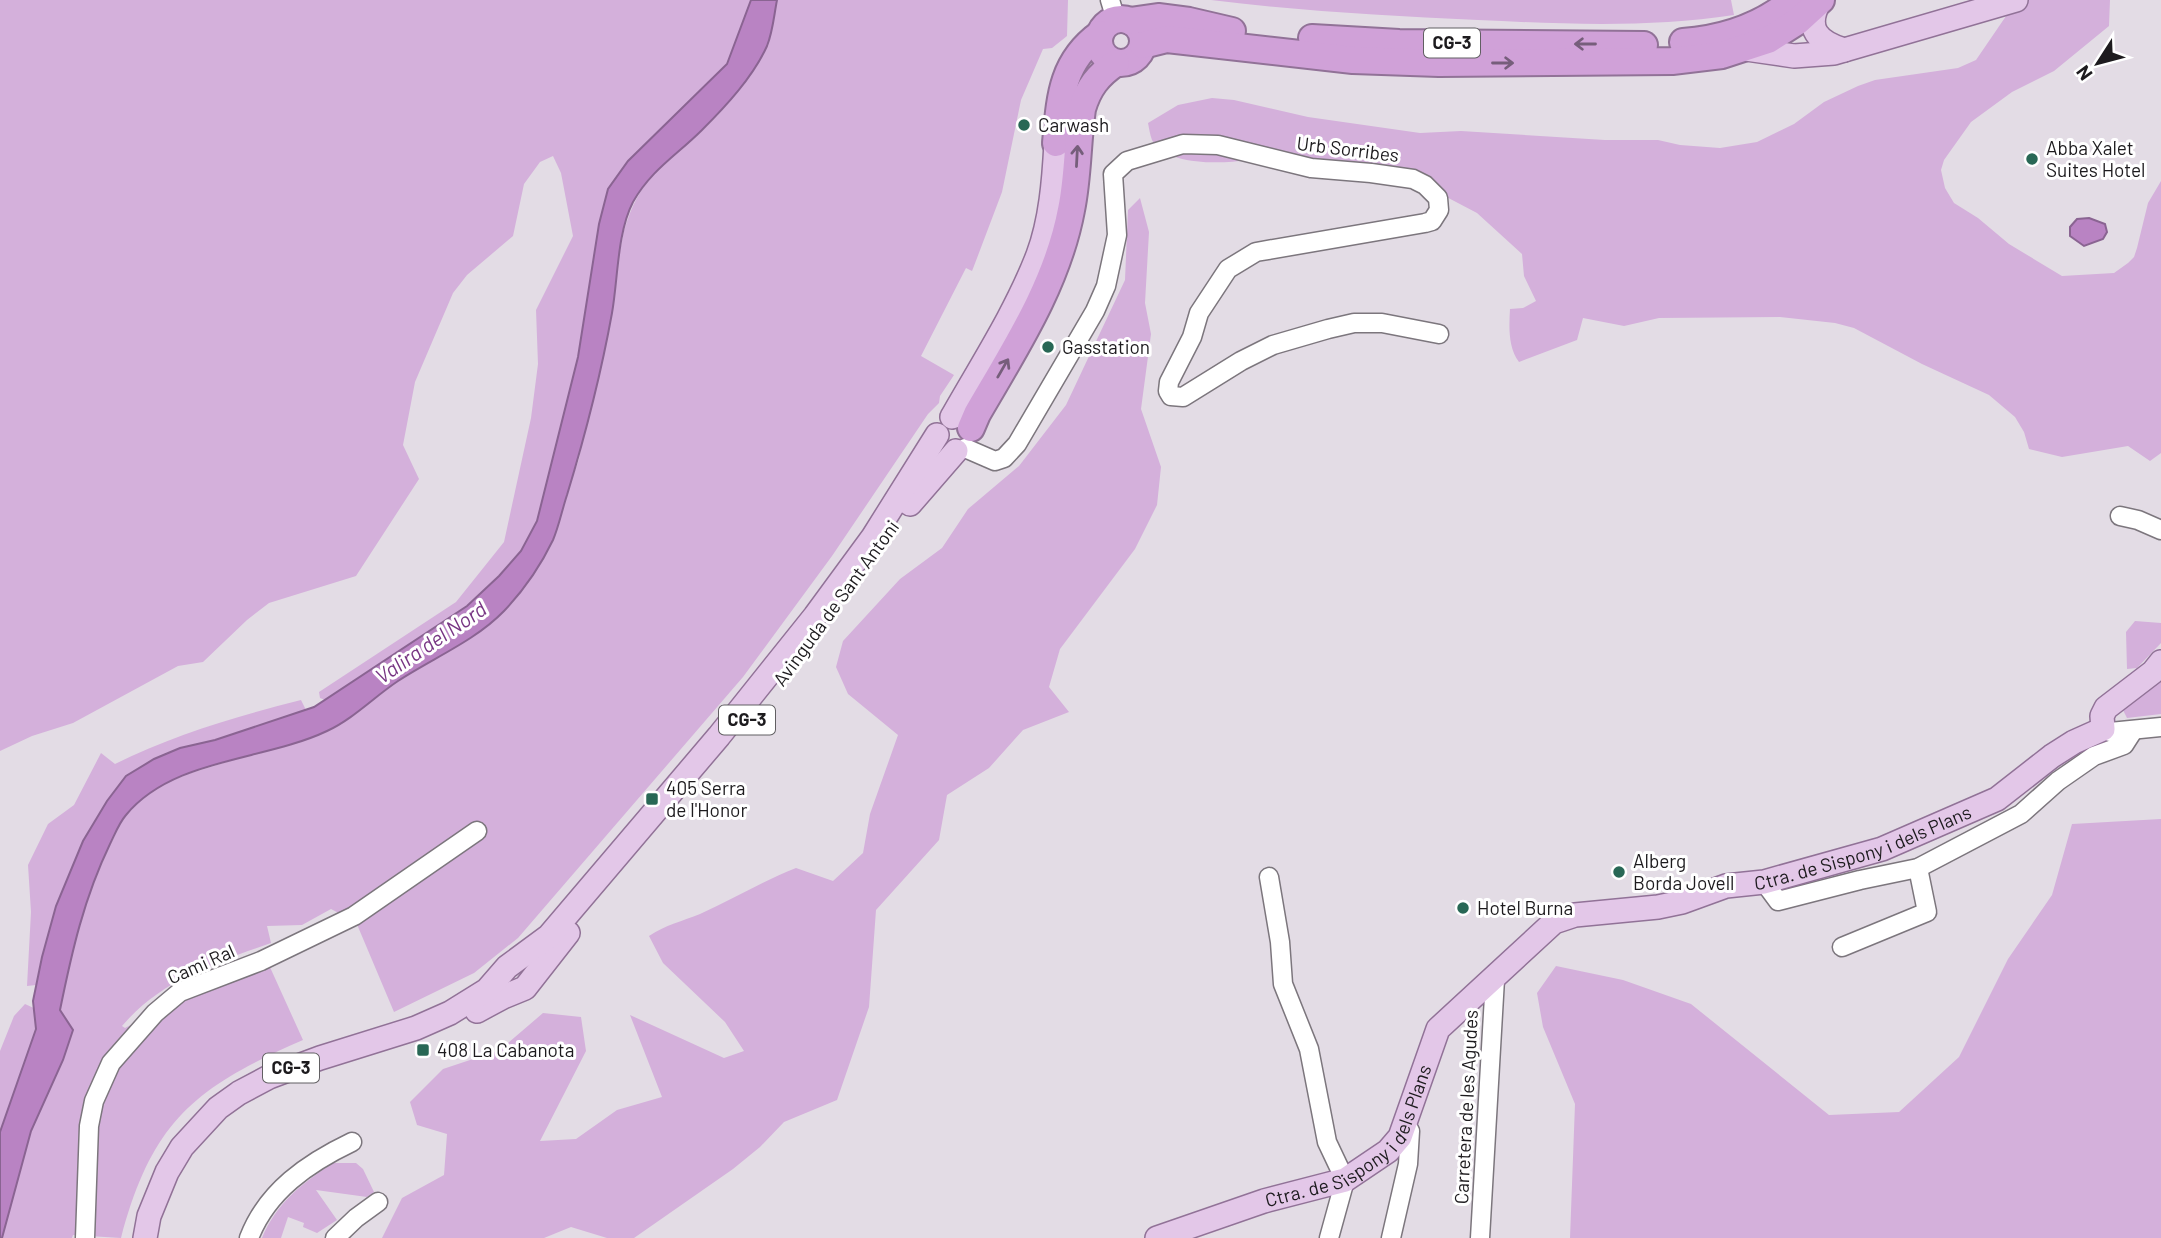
<svg xmlns="http://www.w3.org/2000/svg" width="2161" height="1238" font-family="Barlow,sans-serif">
<rect width="100%" height="100%" fill="#e3dce5"/>
<g fill="#d4b0db">
<polygon points="0,0 752,0 727,64 628,161 608,189 599,224 578,357 537,521 521,551 499,576 467,606 325,700 320,698 319,692 456,602 504,542 531,418 538,364 536,310 573,236 561,173 553,156 540,162 524,184 513,236 467,275 453,293 415,382 403,445 419,479 356,576 269,603 247,620 203,662 178,666 73,723 32,736 0,751"/>
<path d="M777 0H1068L1067 36 1052 48 1043 49 1021 100 1002 192 974 266 972 271 966 268 921 356 954 375 940 396 939 403 928 414 832 556 743 677 518 938 474 973 394 1012 356 922 331 909 302 925 267 926 271 943C216 962 161 980 122 1026L125 1028 185 997 269 965 303 1040C195 1087 152 1121 121 1238L73 1235 72 1238H0V1051L14 1016 25 1004 68 1024 60 1010 80 917 105 856 123 818 138 802 164 784 188 774 327 731 360 710 398 681 467 639 502 612 567 494 579 459 624 231C640 176 662 168 701 132 726 108 751 78 766 47 773 32 774 16 777 0Z"/>
<path d="M1211 0H1731L1734 15C1649 28 1563 24 1478 20 1388 16 1299 11 1211 0Z"/>
<path d="M2017 0H2110L2109 26 2054 71 2012 92 1971 122 1944 160 1941 170 1945 188 1954 203 1978 218 2009 244 2062 276 2114 273 2128 263 2134 257 2137 248 2148 203 2161 181V453L2150 461 2128 446 2062 457 2029 449 2024 432 2015 417 1989 395 1922 364 1854 328 1835 323 1780 317 1659 318 1624 326 1583 318 1577 340 1519 362C1508 347 1509 327 1510 309L1523 308 1536 301 1524 276 1522 254 1477 213 1437 192 1247 160C1222 164 1166 166 1152 140 1150 135 1149 128 1148 123L1178 105 1212 98 1234 100 1308 117 1420 133 1461 131 1605 140H1658L1680 145 1720 148 1757 142 1794 124 1824 102 1858 86 1875 80 1958 68 1976 60Z"/>
<path d="M1140 198 1149 232 1145 303 1151 334 1141 409 1161 467 1157 505 1135 549 1060 649 1049 687 1069 712 1023 730 989 768 947 795 939 840 876 910 869 1007 837 1100 784 1122 760 1147 733 1169 634 1238H607L571 1227 544 1238H382L402 1198 444 1175 447 1134 417 1125 410 1102 443 1069 500 1050 543 1013 581 1017 586 1051 540 1141 576 1139 617 1110 662 1097 630 1015 724 1058 744 1051 725 1022 663 963 649 936C665 925 683 921 700 914 733 899 763 881 796 868L833 881 863 853 870 814 898 735 848 694 836 667 843 641 900 579 942 548 968 509 1019 466 1066 405 1125 280 1128 210Z"/>
<polygon points="2135,621 2161,623 2161,643 2137,668 2127,669 2126,632"/>
<polygon points="2161,675 2161,714 2127,718 2123,710"/>
<path d="M301 700 306 710 215 740 178 749 154 759 41 959 36 985 27 986 31 912 28 865 48 824 74 805 101 753 115 764C173 735 238 716 301 700Z"/>
<polygon points="2161,819 2161,1238 1570,1238 1575,1104 1543,1027 1537,993 1556,966 1623,980 1691,1004 1829,1115 1899,1112 1959,1057 2008,959 2052,895 2072,824"/>
<path d="M333 1163H356L363 1169 374 1192 367 1197 316 1190 337 1220 317 1233 303 1227 304 1223 288 1217 281 1238H262C276 1204 302 1183 333 1163Z"/>
</g>
<g fill="#b983c3" stroke="#8a6492" stroke-width="2">
<path d="M751 0H777C774 15 773 31 767 46 753 77 726 106 702 130 677 155 651 170 633 202 617 233 618 279 612 313 601 374 585 436 567 495 562 510 559 526 553 540 541 565 523 591 504 611 475 641 433 658 398 681 374 697 353 719 327 731 264 761 173 758 126 815 119 823 115 834 110 844 84 898 72 951 60 1010L73 1030 63 1060 31 1131 2 1238H0V1132L36 1029 33 1001 42 957 56 906 83 841 107 801 126 776 154 759 180 748 215 740 314 707 467 606 499 576 521 551 537 521 578 357 599 224 608 189 628 161 727 64Z"/>
<polygon points="2089,218 2105,224 2107,232 2103,239 2084,246 2070,236 2070,227 2077,219"/>
</g>
<g fill="none" stroke-linecap="round" stroke-linejoin="round">
<defs>
<g id="minor">
<polyline points="1110,0 1116,20"/>
<polyline points="965,448 995,461 1004,458 1017,444 1095,311 1106,286 1117,235 1113,174 1127,161 1183,144 1218,145 1311,168 1371,173 1413,179 1425,185 1438,198 1439,210 1432,221 1425,223 1256,252 1228,269 1199,313 1192,337 1169,382 1168,391 1171,396 1183,397 1241,361 1273,345 1328,329 1354,323 1382,323 1439,334"/>
<polyline points="2120,516 2138,520 2161,530"/>
<polyline points="2103,729 2110,732 2161,727"/>
<polyline points="1269,877 1280,942 1283,984 1309,1049 1327,1142 1345,1180 1329,1238"/>
<polyline points="1764,882 1778,901 1860,880 1918,868 2021,814 2058,781 2094,756 2124,745 2133,731"/>
<polyline points="1842,947 1927,912 1918,868"/>
<polyline points="85,1238 89,1126 94,1101 111,1063 155,1013 180,992 261,961 354,916 477,831"/>
<path d="M249 1238C267 1191 308 1163 352 1142"/>
<polyline points="335,1238 356,1218 378,1202"/>
<polyline points="1391,1238 1408,1164 1410,1131 1405,1123"/>
<polyline points="1480,1238 1495,979"/>
</g>
<g id="major">
<path d="M1819 2C1805 29 1818 42 1844 50"/>
<polyline points="1746,49 1794,56 1834,53 2016,0"/>
<path d="M952 417C982 364 1016 312 1038 255 1051 220 1054 180 1056 143"/>
<polyline points="910,504 956,451"/>
<polyline points="477,1011 503,997 525,988 568,933"/>
<polyline points="145,1238 149,1216 167,1172 182,1147 218,1108 239,1093 269,1077 320,1058 416,1028 450,1013 487,990 507,967 549,936 719,736 815,616 873,537 937,435"/>
<path id="s1" d="M1157 1238 1264 1201 1345 1180 1388 1151 1400 1137 1438 1029 1554 922 1575 915 1658 907 1682 902 1726 886 1764 882 1882 849 1997 799 2052 756 2074 742 2103 729 2102 716 2106 708 2153 672 2161 662"/>
</g>
<g id="highway">
<circle cx="1121" cy="41" r="22"/>
<polyline points="1130,21 1158,17 1189,21 1232,31"/>
<polyline points="1312,38 1399,43 1644,45"/>
<path d="M1683 42C1723 39 1762 26 1793 0"/>
<polyline points="1143,45 1167,39 1353,60 1439,63 1672,61 1722,55 1768,40 1798,21 1821,0"/>
<path d="M1056 143C1060 99 1061 62 1100 34"/>
<path d="M971 428 977 414C1014 350 1057 285 1071 210 1078 177 1077 143 1082 109 1088 88 1098 75 1116 63"/>
</g>
</defs>
<use href="#minor" stroke="#7c767d" stroke-width="21"/>
<use href="#major" stroke="#917297" stroke-width="26"/>
<use href="#highway" stroke="#917297" stroke-width="30"/>
<use href="#minor" stroke="#fff" stroke-width="18"/>
<use href="#major" stroke="#e3c7e8" stroke-width="23"/>
<use href="#highway" stroke="#d0a1d8" stroke-width="26"/>
</g>
<defs><path id="oneway-shaft" d="M-6 0H5M1.5-3L5.5 0L1.5 3" fill="none" stroke-width="1.6" stroke-linecap="round" stroke-linejoin="round" transform="scale(1.75)"/></defs>
<g stroke="#765e7b">
<use href="#oneway-shaft" transform="translate(1585 44) rotate(-180)"/>
<use href="#oneway-shaft" transform="translate(1503 63)"/>
<use href="#oneway-shaft" transform="translate(1077 156) rotate(-87)"/>
<use href="#oneway-shaft" transform="translate(1003 368) rotate(-60)"/>
</g>
<g fill="#286755" stroke="#fff" stroke-width="2.5">
<circle cx="1024" cy="125" r="7"/>
<circle cx="2032" cy="159" r="7"/>
<circle cx="1048" cy="347" r="7"/>
<rect x="645" y="792" width="14" height="14" rx="3.5"/>
<circle cx="1619" cy="872" r="7"/>
<circle cx="1463" cy="908" r="7"/>
<rect x="416" y="1043" width="14" height="14" rx="3.5"/>
</g>
<g text-anchor="middle" stroke-width="6" stroke-linejoin="round" paint-order="stroke">
<g fill="#fff" stroke="#615f62" stroke-width="2">
<rect x="1424" y="28.5" width="56" height="29" rx="5"/>
<rect x="719" y="705.5" width="56" height="29" rx="5"/>
<rect x="263" y="1053.5" width="56" height="29" rx="5"/>
</g>
<g font-size="18" font-weight="bold" fill="#1d1b1e">
<text x="1452" y="49">CG-3</text>
<text x="747" y="726">CG-3</text>
<text x="291" y="1074">CG-3</text>
</g>
<g font-size="19" fill="#1d1b1e" stroke="#fff" text-anchor="start">
<text x="1038" y="132">Carwash</text>
<text x="2046" y="155">Abba Xalet<tspan x="2046" dy="22">Suites Hotel</tspan></text>
<text x="1062" y="354">Gasstation</text>
<text x="666" y="795">405 Serra<tspan x="666" dy="22">de l'Honor</tspan></text>
<text x="1633" y="868">Alberg<tspan x="1633" dy="22">Borda Jovell</tspan></text>
<text x="1477" y="915">Hotel Burna</text>
<text x="437" y="1057">408 La Cabanota</text>
</g>
<g font-size="19" fill="#1d1b1e" stroke="#fff">
<text transform="translate(1348 149) rotate(7)" y="7">Urb Sorribes</text>
<text transform="translate(836 603) rotate(-54)" y="7">Avinguda de Sant Antoni</text>
<text dy="7" stroke="none"><textPath href="#s1" startOffset="859">Ctra. de Sispony i dels Plans</textPath></text>
<text transform="translate(201 964) rotate(-24)" y="7">Cami Ral</text>
<text transform="translate(1466 1107) rotate(-87)" y="7">Carretera de les Agudes</text>
<text dy="7" stroke="none"><textPath href="#s1" startOffset="229">Ctra. de Sispony i dels Plans</textPath></text>
</g>
<g font-size="21" font-style="italic" fill="#783684" stroke="#fff">
<text transform="translate(431 643) rotate(-34)" y="7">Valira del Nord</text>
</g>
</g>
<g transform="translate(2098 63) rotate(234)" stroke="#ffffff" stroke-width="5" paint-order="stroke">
<path d="M0-5L12 26L0 18L-12 26Z" fill="#1d1b1e"/>
<text y="-10" font-size="19" font-weight="bold" text-anchor="middle" fill="#1d1b1e">N</text>
</g>
</svg>
